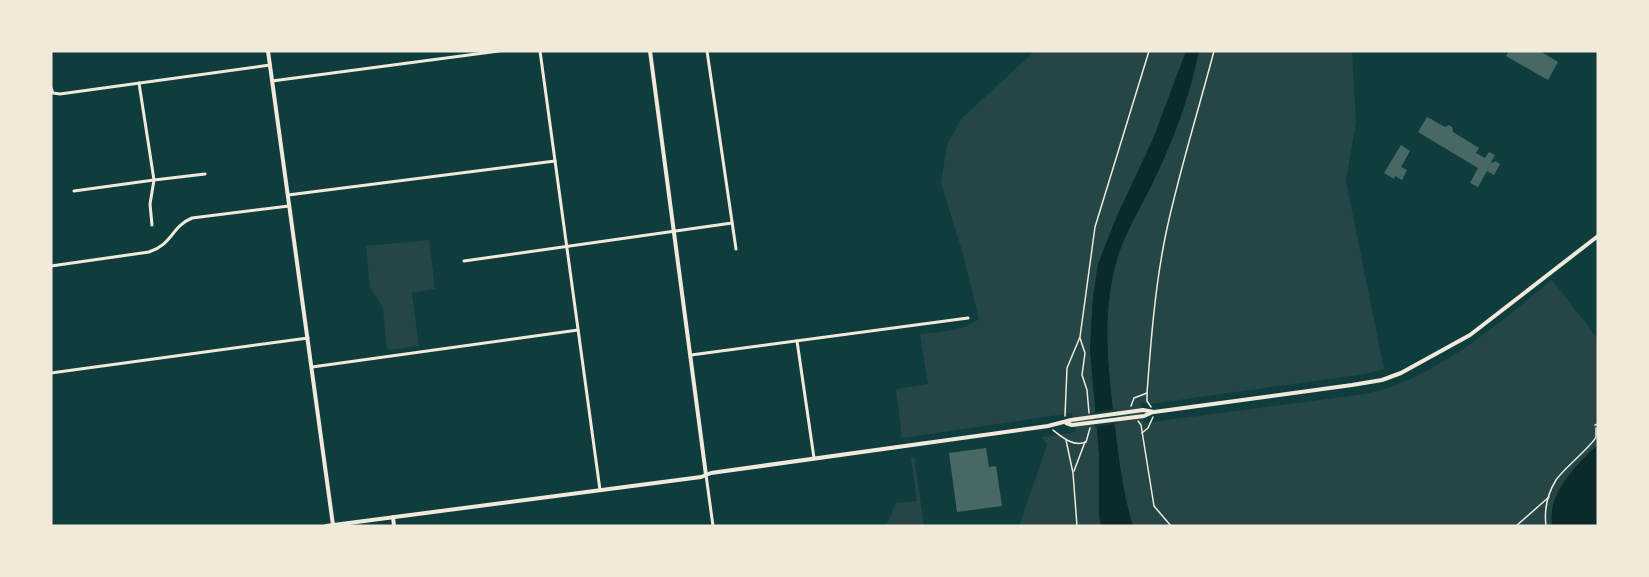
<svg xmlns="http://www.w3.org/2000/svg" width="1649" height="577" font-family="'Exo 2',sans-serif">
<rect width="100%" height="100%" fill="#0f3d3e"/>
<g fill="#244646">
<path d="M1035 51H1186L1153 139 1117 216 1098 264 1093 297 1090 350 1099 453V515L1101 526H1019L1047 445 1042 437 1076 432 1072 413 902 438 896 389 928 384 920 334C940 332 964 331 979 319L962 251 941 183 947 145 961 119Z"/>
<path d="M1199 51H1352L1356 123 1346 181 1384 369 1365 374 1150 404 1141 402 1144 423 1366 394C1435 379 1498 324 1552 280L1598 339V526H1133C1123 494 1119 460 1115 427 1108 368 1100 308 1120 250 1129 226 1143 203 1154 180 1174 139 1190 95 1199 51Z"/>
<polygon points="429,240 435,289 412,293 419,346 387,350 383,308 370,288 366,246"/>
<polygon points="914,457 924,526 886,526 896,503 917,501 911,458"/>
</g>
<g fill="#0a2a2b">
<path d="M1186 51H1199C1190 95 1174 139 1154 180 1143 203 1129 226 1120 250 1100 308 1108 368 1115 427 1119 460 1123 494 1133 526H1101L1099 515V453L1090 350 1093 297 1098 264 1117 216 1153 139Z"/>
<path d="M1598 444V526H1552C1547 492 1576 466 1598 444Z"/>
</g>
<polygon fill="#0f3d3e" points="1116,409 1118,424 1094,427 1093,412"/>
<g fill="#486865">
<polygon points="1509,51 1540,51 1558,62 1548,80 1506,56"/>
<polygon points="1427,117 1445,127 1449,125 1452,127 1453,132 1479,148 1476,153 1485,158 1489,152 1495,155 1491,162 1493,163 1495,161 1500,164 1494,175 1487,171 1478,187 1470,183 1478,168 1418,132"/>
<polygon points="1401,145 1410,151 1401,167 1407,170 1402,180 1395,176 1394,179 1384,173"/>
<polygon points="986,448 989,467 996,466 1002,506 957,512 949,453"/>
</g>
<g fill="none" stroke-linecap="round" stroke-linejoin="round">
<g stroke="#f1e9da" stroke-width="1.5">
<polyline points="1080,338 1085,353 1082,375 1087,390 1089,413"/>
<polyline points="1131,406 1134,398 1147,393"/>
<path d="M1151 407 1147 401V393C1151 340 1155 286 1166 233 1179 172 1198 112 1214 51"/>
<polyline points="1065,416 1067,368 1080,337 1095,227 1149,51"/>
<polyline points="1138,421 1141,425 1154,506 1171,526"/>
<path d="M1053 430C1063 438 1074 447 1086 442L1090 428"/>
<polyline points="1142,433 1148,428 1153,417"/>
<polyline points="1066,440 1073,473 1077,526"/>
<polyline points="1074,471 1085,442"/>
<polyline points="1516,526 1549,497"/>
<path d="M1546 526C1544 510 1548 493 1556 480 1564 468 1592 446 1596 437 1596 435 1596 430 1596 428"/>
</g>
<polyline stroke="#f1e9da" stroke-width="1.5" points="1595,425 1598,424"/>
<g stroke="#f1e9da" stroke-width="3">
<polyline points="540,51 600,490"/>
<polyline points="707,51 736,249"/>
<polyline points="272,81 499,51"/>
<polyline points="51,88 53,93 60,94 270,65"/>
<polyline points="74,191 154,180 139,83"/>
<polyline points="288,195 555,161"/>
<polyline points="152,225 150,204 154,180 205,174"/>
<polyline points="464,261 732,223"/>
<path d="M51 266 149 252C173 244 171 227 192 218L289 206"/>
<polyline points="797,341 814,458"/>
<polyline points="691,355 968,318"/>
<polyline points="312,367 578,330"/>
<polyline points="51,373 308,338"/>
<polyline points="706,475 713,526"/>
</g>
<g stroke="#f1e9da" stroke-width="4">
<polyline points="268,51 333,525"/>
<polyline points="650,51 706,475"/>
<polyline points="1066,423 1072,425 1144,416 1153,412"/>
<polyline points="393,517 394,526"/>
<polyline points="326,526 701,477 711,473 1048,426 1071,420 1143,410 1154,412 1352,385 1382,380 1401,373 1470,335 1598,236"/>
</g>
</g>
<rect width="1649" height="577" fill="none" stroke="#f1e9da" stroke-width="105"/>
</svg>
